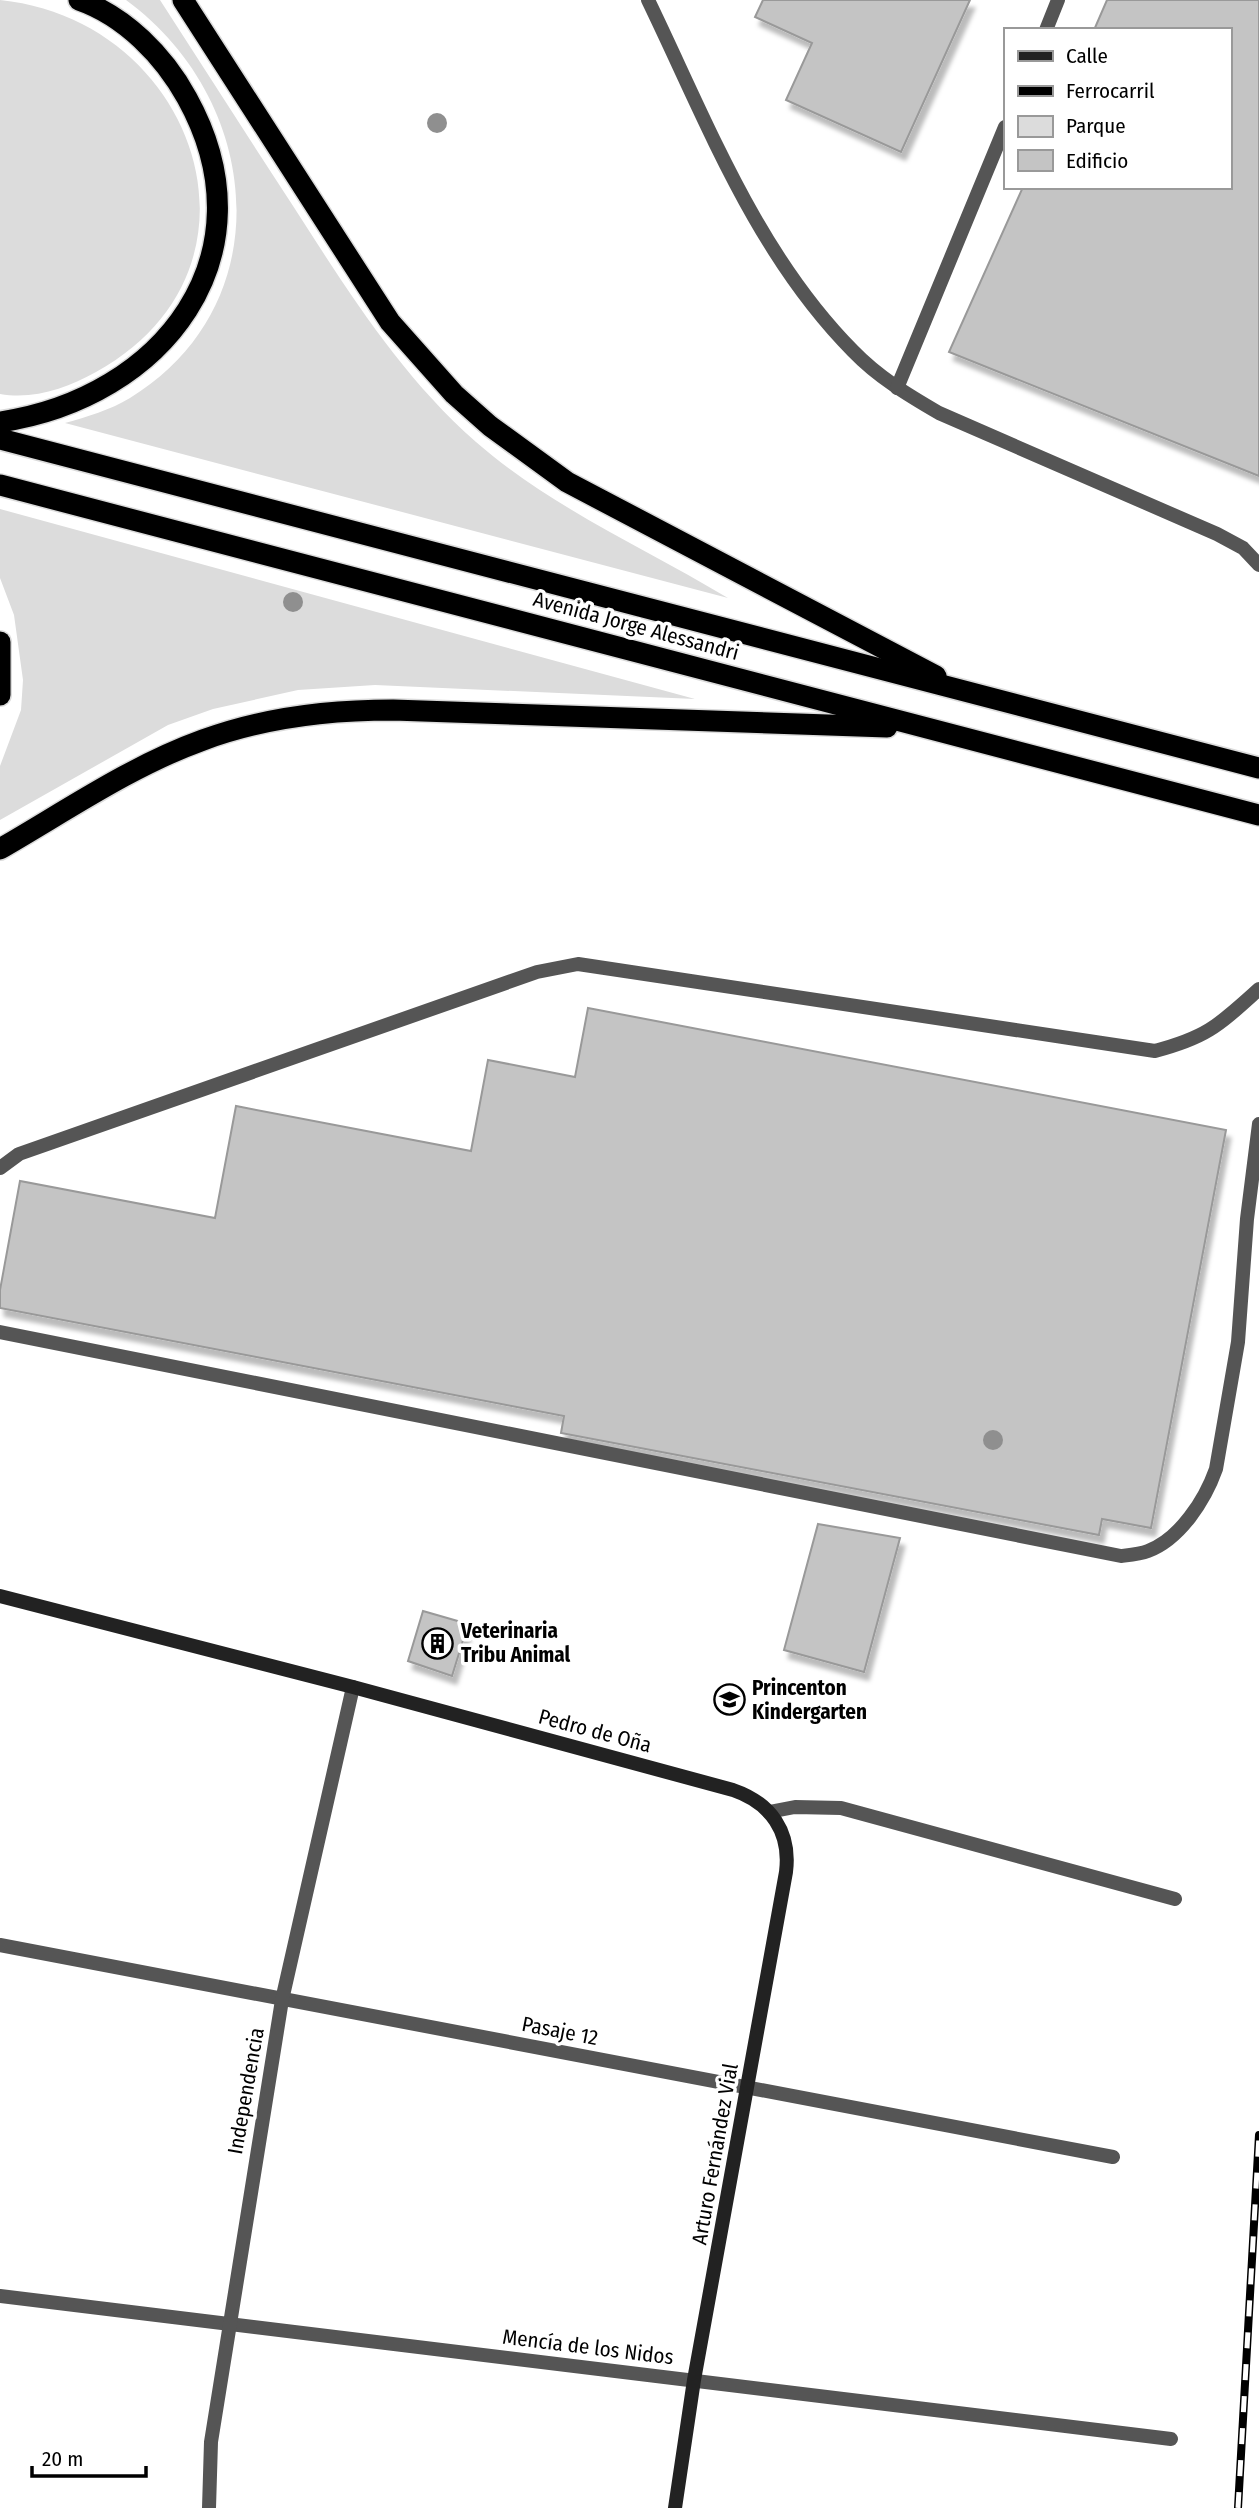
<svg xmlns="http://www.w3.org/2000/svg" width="1259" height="2508" font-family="'Fira Sans Condensed',sans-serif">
<defs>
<filter id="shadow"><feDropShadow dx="4.5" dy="8" stdDeviation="2" flood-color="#0004"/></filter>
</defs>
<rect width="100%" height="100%" fill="#fff"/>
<g fill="#dcdcdc">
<path d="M0 0C197 20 283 269 96 372 67 388 34 400 0 394Z"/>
<path d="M126 0H160C205 70 250 140 295 209 349 293 401 376 476 442 552 508 643 547 728 598L65 423C87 417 110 410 130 398 283 304 262 99 126 0Z"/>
<polygon points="0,509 695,699 375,685 298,690 213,709 168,725 0,820 0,766 21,710 23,680 14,615 0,578"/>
</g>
<g fill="#c4c4c4" stroke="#999" stroke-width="2" filter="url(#shadow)">
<polygon points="763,0 970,0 901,152 786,100 812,43 755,17"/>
<polygon points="1107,0 1259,0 1259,476 949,352 1023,187 1229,187 1229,30 1094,30"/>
<polygon points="588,1008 1226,1130 1151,1528 1102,1519 1099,1535 561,1433 564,1416 0,1308 0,1290 20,1181 215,1218 236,1106 471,1151 488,1060 575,1077"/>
<polygon points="818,1524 900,1538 864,1672 784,1650"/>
<polygon points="423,1611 468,1624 452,1676 408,1661"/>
</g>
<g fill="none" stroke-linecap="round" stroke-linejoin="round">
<defs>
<g id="highway">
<polyline points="183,0 390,322 454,394 490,426 567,482 936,676"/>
<path d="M0 422C163 398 274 255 187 98 164 56 125 16 79 0"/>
<polyline points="0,439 1259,768"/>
<polyline points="0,485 1259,815"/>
<polyline points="0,642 0,695"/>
<path d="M0 849C66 811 131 766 203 740 265 717 328 710 393 710L887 727"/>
</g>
</defs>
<use href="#highway" stroke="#dbdbdb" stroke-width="24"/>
<g stroke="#555" stroke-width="14">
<path d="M648 0C707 122 756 253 853 351 878 377 908 395 939 413L1217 534 1243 548 1259 565"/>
<polyline points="1046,30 1058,0"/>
<polyline points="897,388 1005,127"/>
<path d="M0 1168 19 1154 537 972 578 964 1155 1051C1208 1037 1219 1025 1259 989"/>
<path d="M0 1332 1121 1556C1129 1555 1140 1554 1148 1551 1180 1539 1205 1500 1216 1469L1238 1342 1247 1219 1259 1124"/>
</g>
<g stroke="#555" stroke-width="14">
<polyline points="769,1812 795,1807 841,1808 1175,1899"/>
<polyline points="0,1945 1113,2157"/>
<polyline points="0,2296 1171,2439"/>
<polyline points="209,2508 211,2442 282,2000 353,1687"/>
</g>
<path stroke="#222" stroke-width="14" d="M0 1596 353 1687 733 1790C771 1803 791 1832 786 1872L694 2380 675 2508"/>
<use href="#highway" stroke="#000" stroke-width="21"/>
<defs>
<polyline id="rail" points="1238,2508 1259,2135"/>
</defs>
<use href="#rail" stroke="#000" stroke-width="8"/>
<use href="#rail" stroke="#fff" stroke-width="5" stroke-dasharray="16" stroke-linecap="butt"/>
</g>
<g fill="#8f8f8f">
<circle cx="437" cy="123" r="10"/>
<circle cx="293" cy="602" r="10"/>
<circle cx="993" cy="1440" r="10"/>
</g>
<defs>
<symbol id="building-ring" viewBox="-11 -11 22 22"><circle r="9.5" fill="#fff" stroke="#000" stroke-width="1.5"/><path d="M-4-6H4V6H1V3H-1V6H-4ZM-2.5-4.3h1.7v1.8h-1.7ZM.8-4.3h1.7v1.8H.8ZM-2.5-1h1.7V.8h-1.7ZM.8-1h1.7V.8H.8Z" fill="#000"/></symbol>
<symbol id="school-ring" viewBox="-11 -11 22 22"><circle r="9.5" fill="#fff" stroke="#000" stroke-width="1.5"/><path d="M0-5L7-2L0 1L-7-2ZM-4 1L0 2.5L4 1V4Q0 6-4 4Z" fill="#000"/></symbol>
</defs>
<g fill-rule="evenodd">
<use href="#building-ring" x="420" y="1626" width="35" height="35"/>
<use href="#school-ring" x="712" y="1682" width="35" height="35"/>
</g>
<g text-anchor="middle" stroke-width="7" stroke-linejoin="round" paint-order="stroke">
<g font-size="21" fill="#000" stroke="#fff">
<text transform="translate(636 626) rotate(15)" y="7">Avenida Jorge Alessandri</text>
<text transform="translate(595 1731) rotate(15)" y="7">Pedro de Oña</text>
<text transform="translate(560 2031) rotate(11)" y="7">Pasaje 12</text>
<text transform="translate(246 2091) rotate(-80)" y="7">Independencia</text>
<text transform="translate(715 2154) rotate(-80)" y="7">Arturo Fernández Vial</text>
<text transform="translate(588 2347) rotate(7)" y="7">Mencía de los Nidos</text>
</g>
<g font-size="21" font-weight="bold" fill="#000" stroke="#fff" text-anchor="start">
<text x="461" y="1638">Veterinaria<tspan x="461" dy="24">Tribu Animal</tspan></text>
<text x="752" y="1695">Princenton<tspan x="752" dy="24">Kindergarten</tspan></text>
</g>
</g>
<rect x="1004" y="28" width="228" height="161" fill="#ffffff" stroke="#999999" stroke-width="2"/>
<rect x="1018" y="51" width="35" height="10" fill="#222222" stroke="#999999" stroke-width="2"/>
<text x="1066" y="63" font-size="21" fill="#000000">Calle</text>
<rect x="1018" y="86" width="35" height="10" fill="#000000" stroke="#999999" stroke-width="2"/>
<text x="1066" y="98" font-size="21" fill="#000000">Ferrocarril</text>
<rect x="1018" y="116" width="35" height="21" fill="#dcdcdc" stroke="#999999" stroke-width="2"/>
<text x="1066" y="133" font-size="21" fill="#000000">Parque</text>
<rect x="1018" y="150" width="35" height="21" fill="#c4c4c4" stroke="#999999" stroke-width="2"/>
<text x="1066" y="168" font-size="21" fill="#000000">Edificio</text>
<path d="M32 2466v10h114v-10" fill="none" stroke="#000000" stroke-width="3.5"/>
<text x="42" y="2466" font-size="21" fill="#000000" stroke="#ffffff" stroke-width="5" paint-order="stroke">20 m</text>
</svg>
